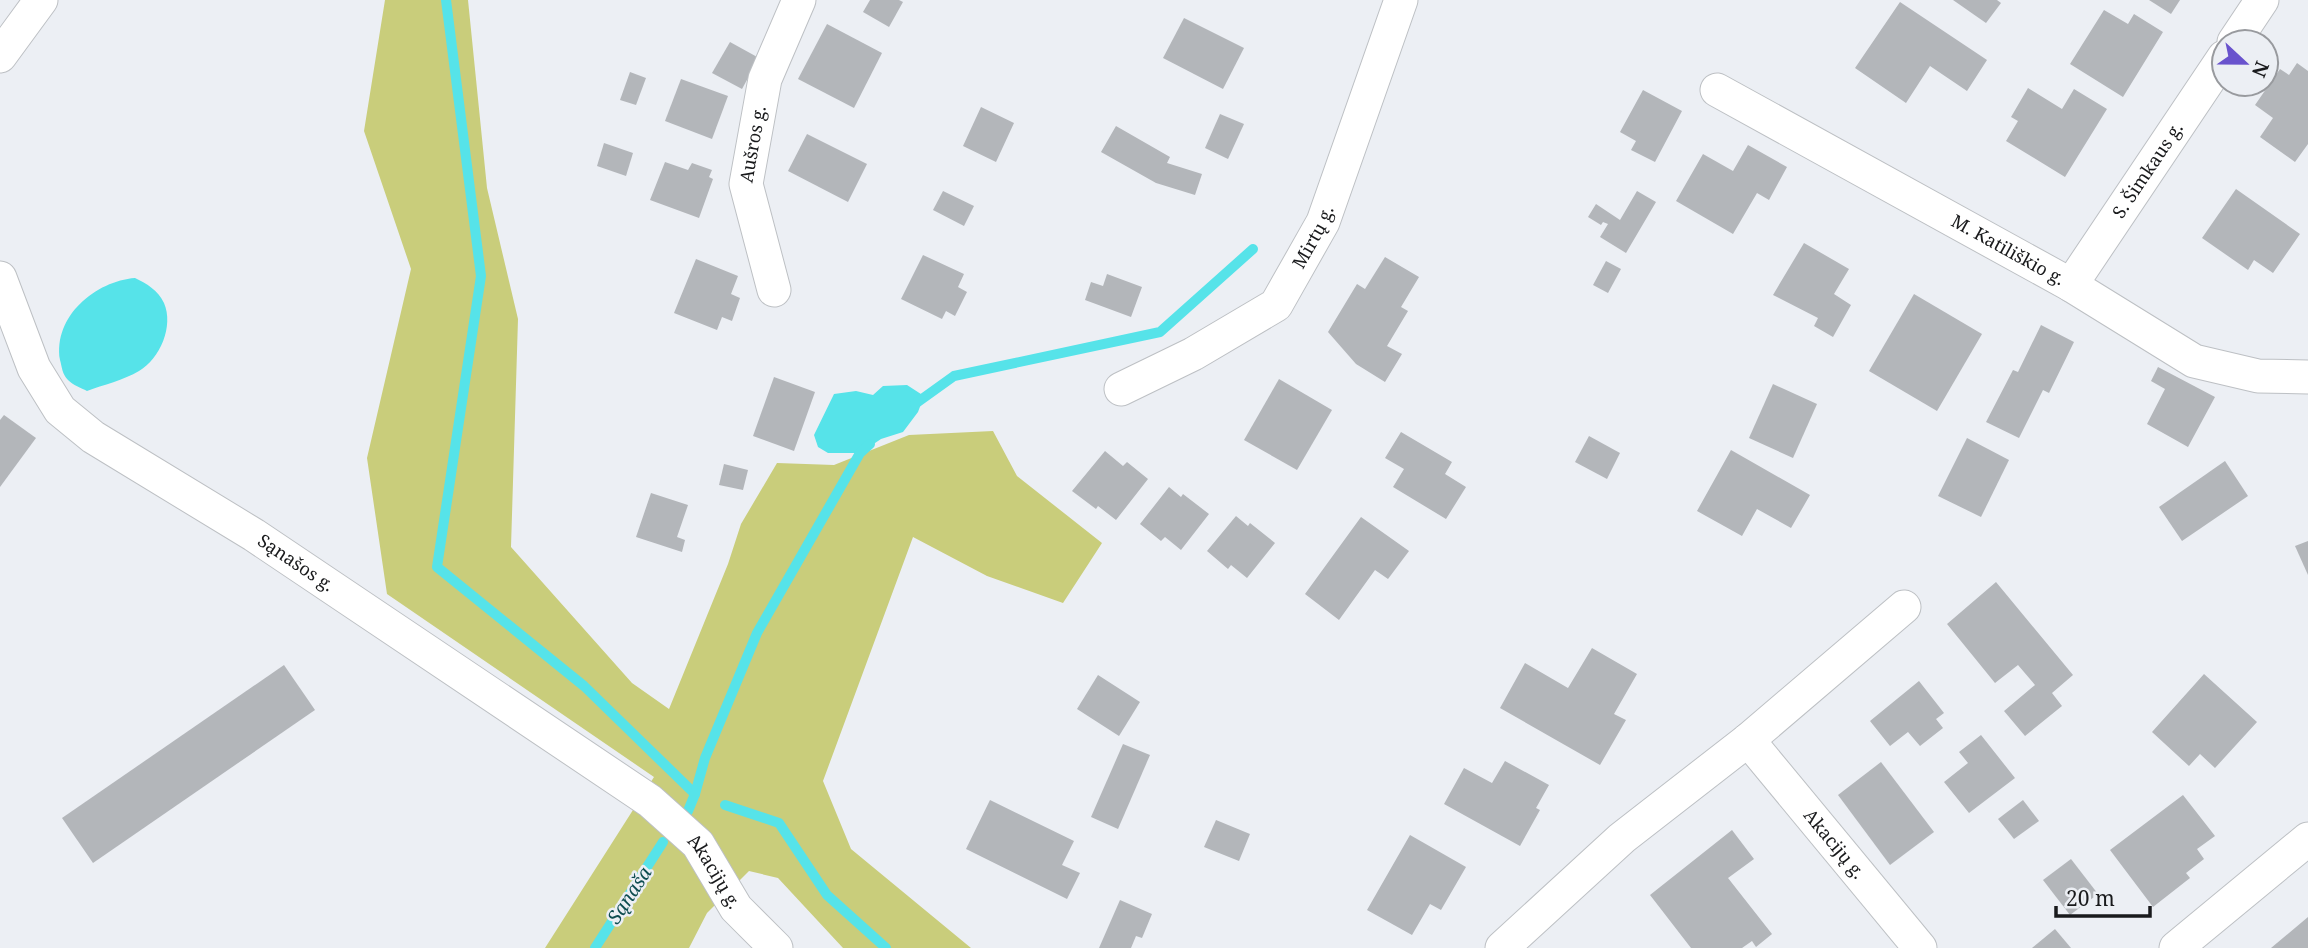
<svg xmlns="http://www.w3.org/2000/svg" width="2308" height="948" font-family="'Noto Serif',serif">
<rect width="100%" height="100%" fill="#eceff4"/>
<polygon fill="#c9cd7b" points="385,0 468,0 487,188 518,319 511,547 632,683 669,709 728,564 741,524 777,463 834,465 909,435 993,431 1017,476 1102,543 1063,603 987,576 913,537 823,781 851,849 971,948 843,948 778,878 749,871 707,913 689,948 545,948 654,777 387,594 367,458 411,269 364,131"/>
<g fill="#56e3e9">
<path d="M135 278C147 284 158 290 164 303 174 326 160 359 139 371 124 380 103 385 87 391 81 388 73 385 68 380 62 374 62 367 60 360 53 316 96 281 135 278Z"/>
<polygon points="907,385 924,396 918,412 903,432 881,439 860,453 828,453 818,447 814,435 834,394 856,391 873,395 883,386"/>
</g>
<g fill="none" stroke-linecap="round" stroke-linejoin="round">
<g stroke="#56e3e9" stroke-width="10">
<polyline points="446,0 481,276 437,567 584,686 695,794"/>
<polyline points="915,404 954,376 1160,332 1253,249"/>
<polyline points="725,805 779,823 827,895 886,948"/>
<polyline points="688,811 695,794 705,758 757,633 860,453 870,444"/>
<polyline points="595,948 663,842"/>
</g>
</g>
<g fill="#b3b6ba">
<polygon points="870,0 899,0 903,2 889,27 863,12"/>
<polygon points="1953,0 1997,0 2001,3 1986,23"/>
<polygon points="2149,0 2180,0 2171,14"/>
<polygon points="1900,2 1987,60 1967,91 1930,66 1906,103 1855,68"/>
<polygon points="2104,10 2128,24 2134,14 2163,32 2123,97 2070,64"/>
<polygon points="1184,18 1244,48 1223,89 1163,58"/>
<polygon points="827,24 882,53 854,108 798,79"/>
<polygon points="730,42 759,58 742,89 712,73"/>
<polygon points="2297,63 2308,71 2308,144 2295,162 2260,137 2273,118 2255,105 2280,69 2289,75"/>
<polygon points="630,72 646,78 636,105 620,100"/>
<polygon points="681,79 728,96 712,139 665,121"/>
<polygon points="2028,88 2062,109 2074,89 2107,109 2065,177 2006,141 2018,121 2011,117"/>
<polygon points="1643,90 1682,111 1655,162 1631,150 1636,141 1620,132"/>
<polygon points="981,107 1014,123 996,162 963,146"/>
<polygon points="1220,114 1244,124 1228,159 1205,148"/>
<polygon points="1116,126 1170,157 1167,163 1202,174 1195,195 1156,183 1101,152"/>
<polygon points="807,134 867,164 848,202 788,171"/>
<polygon points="604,143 633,153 626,176 597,166"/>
<polygon points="1748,145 1787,167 1769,200 1757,193 1733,234 1676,201 1703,154 1733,171"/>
<polygon points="665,162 688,170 692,163 712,170 709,177 713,179 699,218 650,200"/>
<polygon points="2236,189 2300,234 2273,273 2254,260 2248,270 2202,238"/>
<polygon points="943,191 974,206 964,226 933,210"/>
<polygon points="1637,191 1656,202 1626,253 1600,237 1608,224 1603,222 1601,225 1588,217 1596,204 1620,220"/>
<polygon points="1804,243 1849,269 1834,294 1851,305 1833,337 1814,326 1818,318 1773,295"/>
<polygon points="923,255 964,274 958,287 967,292 955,316 946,311 942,319 901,299"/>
<polygon points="1385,257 1419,277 1401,307 1408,311 1387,346 1402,354 1385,382 1356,364 1328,332 1357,284 1365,289"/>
<polygon points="696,259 738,276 731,294 740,298 732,321 722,317 717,330 674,313"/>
<polygon points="1606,261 1621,269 1608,293 1593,285"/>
<polygon points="1107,274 1142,287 1131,317 1085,300 1091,282 1103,286"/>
<polygon points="1914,294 1982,334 1937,411 1869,371"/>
<polygon points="2041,325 2074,342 2049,393 2043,390 2019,438 1986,422 2013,370 2018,372"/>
<polygon points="2158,367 2215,397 2188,447 2147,424 2165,389 2151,381"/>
<polygon points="774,377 815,392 794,451 753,436"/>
<polygon points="1279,379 1332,410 1297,470 1244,440"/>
<polygon points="1773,384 1817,404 1793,458 1749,438"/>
<polygon points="4,415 36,438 0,487 0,420"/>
<polygon points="1401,432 1452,462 1445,474 1466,487 1446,519 1393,487 1404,469 1385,458"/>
<polygon points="1589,436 1620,453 1607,479 1575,462"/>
<polygon points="1967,438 2009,460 1981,517 1938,496"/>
<polygon points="1731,450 1810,495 1791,528 1757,509 1742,536 1697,511"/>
<polygon points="1105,451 1123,466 1127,462 1148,479 1116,520 1098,506 1096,509 1072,491"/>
<polygon points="2225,461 2248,496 2182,541 2159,507"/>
<polygon points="724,464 748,470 743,490 719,485"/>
<polygon points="1169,487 1181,497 1183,494 1209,514 1181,550 1165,537 1161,541 1140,524"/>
<polygon points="651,493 688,505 677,537 685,540 682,552 636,537"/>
<polygon points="1236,516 1248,526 1250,523 1275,543 1247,578 1231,565 1228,569 1207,551"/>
<polygon points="1361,517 1409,551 1388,579 1375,570 1339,620 1305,594"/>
<polygon points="2308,541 2308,575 2295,546"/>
<polygon points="1996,582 2073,675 2052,693 2062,706 2025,736 2004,711 2035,685 2018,665 1995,683 1947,624"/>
<polygon points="1592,648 1637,674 1614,714 1626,720 1600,765 1500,708 1525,663 1568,688"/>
<polygon points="284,665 315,710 93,863 62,818"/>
<polygon points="2204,674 2257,722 2215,768 2200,754 2189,766 2152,732"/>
<polygon points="1098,675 1140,702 1119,736 1077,709"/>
<polygon points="1919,681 1944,713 1936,719 1943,728 1920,746 1908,732 1890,746 1870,721"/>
<polygon points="1981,735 2015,778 1969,813 1944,782 1968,763 1959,752"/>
<polygon points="1123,744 1150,755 1118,829 1091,817"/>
<polygon points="1505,761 1549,785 1536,808 1540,810 1520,846 1444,804 1464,768 1492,783"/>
<polygon points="1881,762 1934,832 1890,865 1838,795"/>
<polygon points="2183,795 2215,836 2197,849 2204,859 2186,873 2190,878 2153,907 2110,850"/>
<polygon points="990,800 1074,841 1062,865 1080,873 1067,899 966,849"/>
<polygon points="2023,800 2039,821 2014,839 1998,819"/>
<polygon points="1216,820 1250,834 1239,861 1204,847"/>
<polygon points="1732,830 1754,859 1728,878 1772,934 1756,947 1752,941 1742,948 1691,948 1650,895"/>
<polygon points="1410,835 1466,867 1441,910 1430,904 1412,935 1367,910"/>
<polygon points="2071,859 2098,894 2070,915 2043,880"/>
<polygon points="1120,900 1152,914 1142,938 1136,936 1131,948 1099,948"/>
<polygon points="2308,917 2308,948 2271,948"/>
<polygon points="2055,929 2071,948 2032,948"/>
</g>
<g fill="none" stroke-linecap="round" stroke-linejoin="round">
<defs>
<g id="minor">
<polyline points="2234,42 2262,0"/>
<polyline points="0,56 41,0"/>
<path id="s1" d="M1717 90 2071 285 2194 361 2258 376 2308 377"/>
<path id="s2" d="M0 278 34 368 60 410 93 437 254 535 650 801 698 844 736 908 776 948"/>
<path id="s3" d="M2071 285 2224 57"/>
<path id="s4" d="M774 290 746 184 765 79 799 0"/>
<path id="s5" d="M1121 389 1193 354 1276 305 1323 222 1401 0"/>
<path id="s6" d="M1748 740 1920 948"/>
<polyline points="1502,948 1622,838 1748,740 1904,607"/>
<polyline points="2176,948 2308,839"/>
</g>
</defs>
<use href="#minor" stroke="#bdc0c4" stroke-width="35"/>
<use href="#minor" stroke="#fff" stroke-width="33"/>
</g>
<g text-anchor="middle" stroke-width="5" stroke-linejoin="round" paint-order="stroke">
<g font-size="18" fill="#191a1c" stroke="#eceff4">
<text dy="6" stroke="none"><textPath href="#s4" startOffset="150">Aušros g.</textPath></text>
<text dy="6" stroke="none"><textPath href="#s3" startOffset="138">S. Šimkaus g.</textPath></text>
<text dy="6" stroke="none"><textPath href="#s5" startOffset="254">Mirtų g.</textPath></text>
<text dy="6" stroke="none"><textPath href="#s1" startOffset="332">M. Katiliškio g.</textPath></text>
<text dy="6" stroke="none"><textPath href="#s2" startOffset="427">Sąnašos g.</textPath></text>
<text dy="6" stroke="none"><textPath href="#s6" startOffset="135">Akacijų g.</textPath></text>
<text dy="6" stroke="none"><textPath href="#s2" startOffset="950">Akacijų g.</textPath></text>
</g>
<g font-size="19" font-style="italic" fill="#0e4d50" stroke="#eceff4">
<text transform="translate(629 895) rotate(-57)" y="7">Sąnaša</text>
</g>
</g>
<g transform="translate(2245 63) rotate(112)"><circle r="33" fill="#eceff4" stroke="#989a9e" stroke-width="2"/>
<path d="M0-5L12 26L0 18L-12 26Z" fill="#6953cd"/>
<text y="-10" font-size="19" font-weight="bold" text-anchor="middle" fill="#191a1c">N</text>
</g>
<path d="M2056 906v10h94v-10" fill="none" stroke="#191a1c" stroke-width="3.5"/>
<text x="2066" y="906" font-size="21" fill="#191a1c" stroke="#eceff4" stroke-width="5" paint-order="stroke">20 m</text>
</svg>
